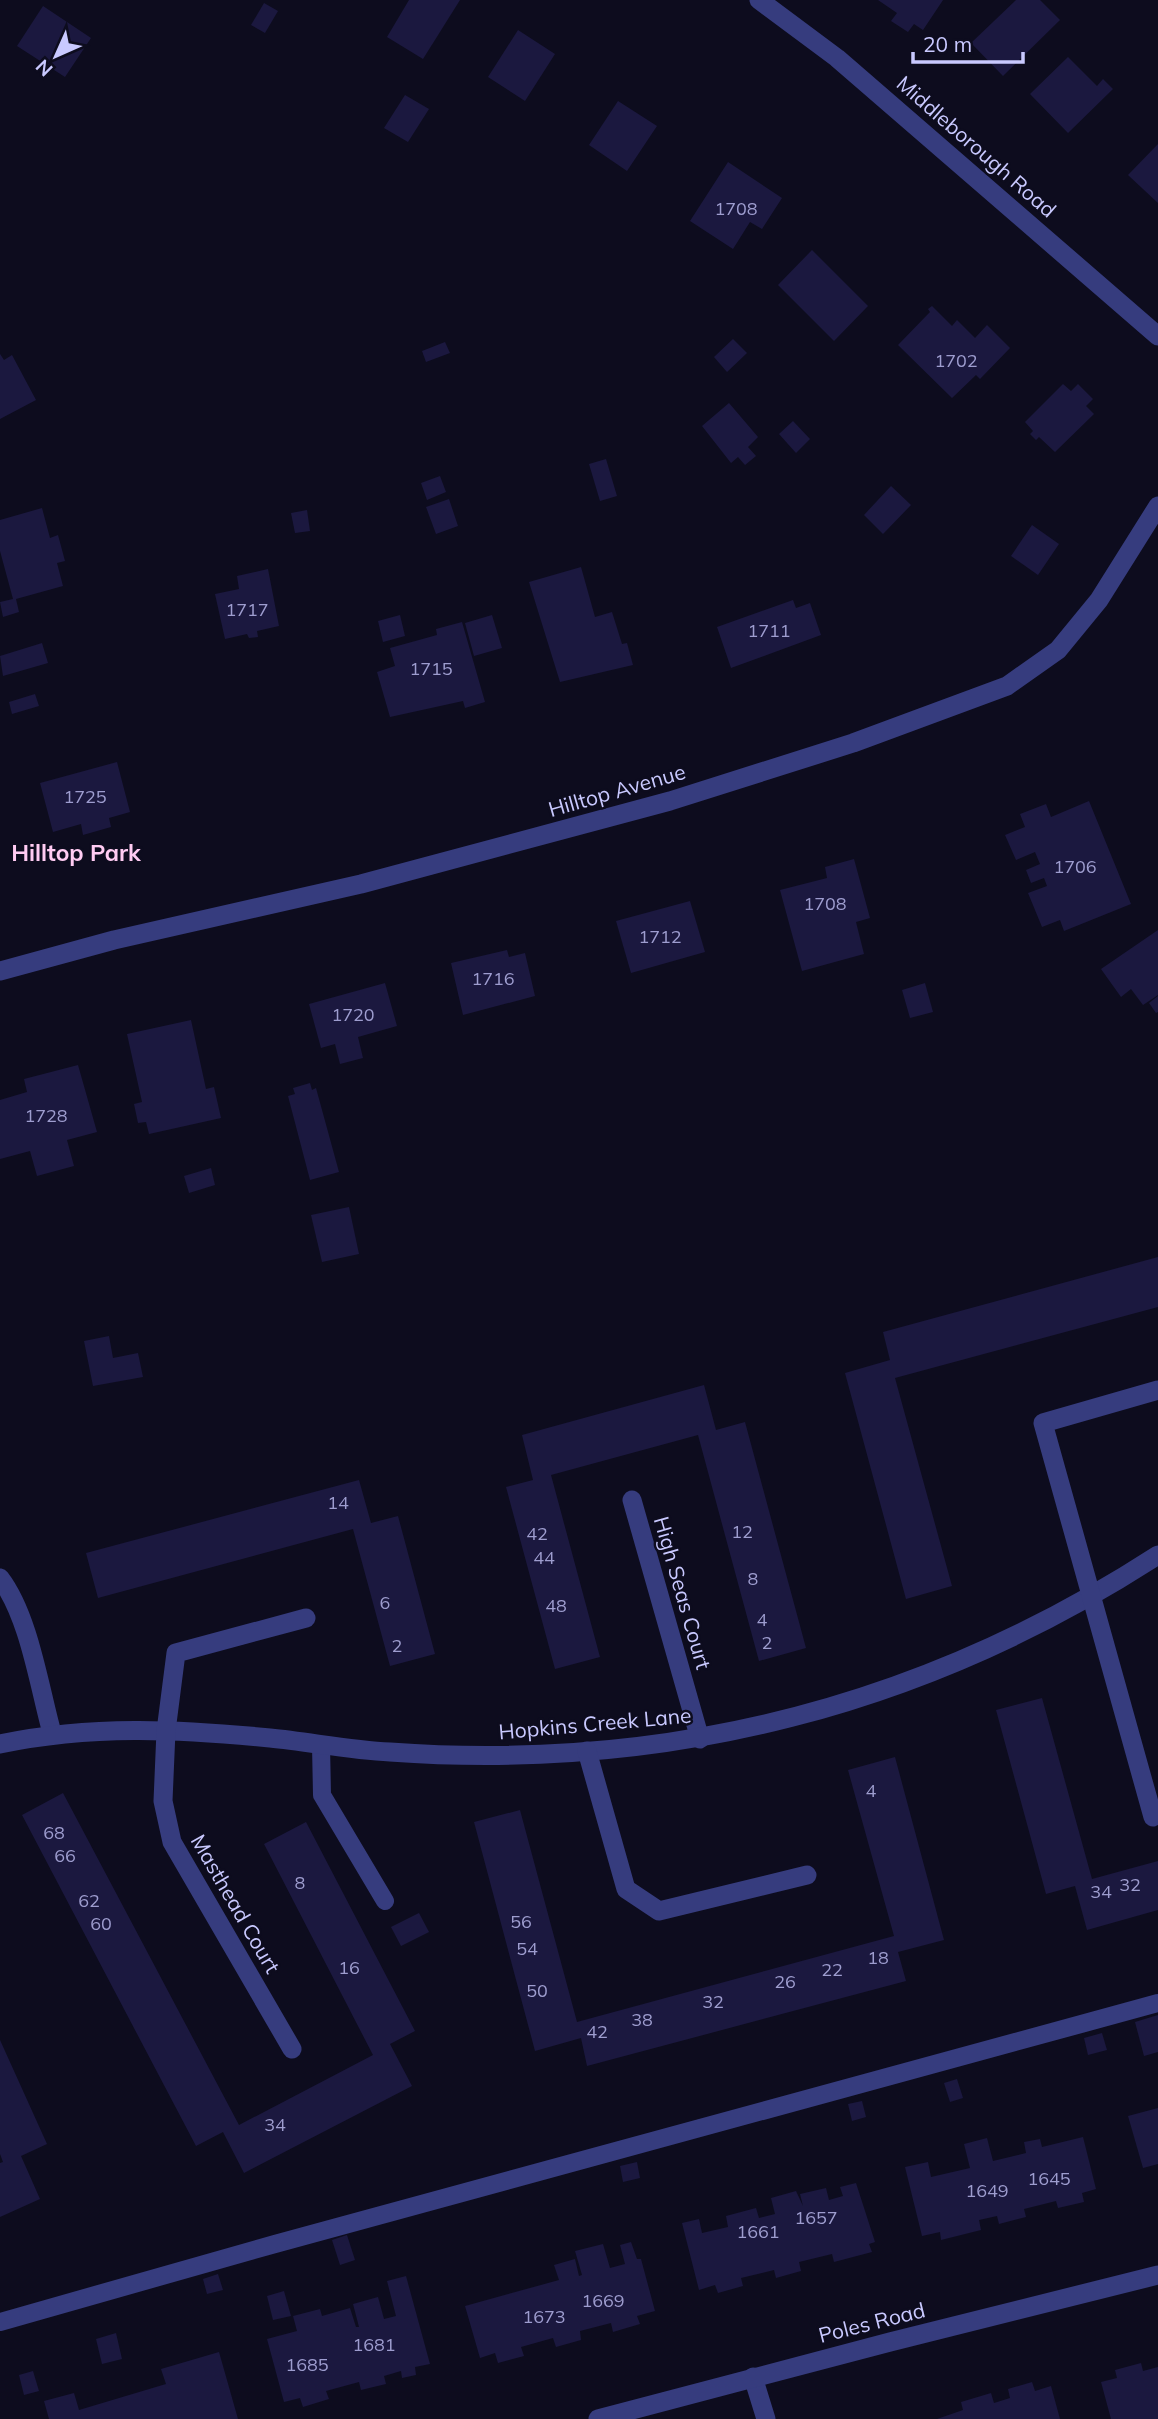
<svg xmlns="http://www.w3.org/2000/svg" width="1158" height="2419" font-family="Mulish,sans-serif">
<rect width="100%" height="100%" fill="#0d0c1e"/>
<g fill="#1b183f">
<polygon points="409,0 460,0 423,59 387,37"/>
<polygon points="878,0 943,0 923,30 914,24 908,32 891,21 897,13"/>
<polygon points="1016,0 1040,0 1060,20 1003,76 971,43"/>
<polygon points="264,3 278,11 265,33 251,25"/>
<polygon points="43,6 91,38 65,77 17,46"/>
<polygon points="518,30 555,54 525,101 488,77"/>
<polygon points="1068,57 1097,86 1103,79 1113,89 1068,133 1030,94"/>
<polygon points="405,95 429,109 408,142 384,128"/>
<polygon points="618,101 657,126 627,171 589,145"/>
<polygon points="1158,144 1158,203 1128,175"/>
<polygon points="728,162 782,198 762,229 750,222 733,249 690,221"/>
<polygon points="812,250 868,306 834,341 778,285"/>
<polygon points="932,306 952,326 957,320 975,338 987,325 1010,348 980,379 976,375 952,398 898,345 930,312 928,309"/>
<polygon points="733,339 747,353 727,372 714,357"/>
<polygon points="445,342 450,353 426,362 422,351"/>
<polygon points="0,354 4,360 12,355 36,400 0,419"/>
<polygon points="1063,384 1071,391 1078,384 1093,399 1086,406 1094,414 1055,452 1039,437 1036,440 1030,434 1033,431 1025,422"/>
<polygon points="729,403 758,437 748,447 756,456 745,465 738,457 731,463 702,426"/>
<polygon points="793,421 810,439 796,453 779,434"/>
<polygon points="606,459 617,496 600,501 589,464"/>
<polygon points="440,476 446,492 427,500 421,483"/>
<polygon points="891,486 911,505 883,534 864,515"/>
<polygon points="449,499 458,526 436,534 426,507"/>
<polygon points="42,508 50,538 58,535 65,561 57,563 63,586 16,599 19,612 3,617 0,602 13,599 0,551 0,520"/>
<polygon points="307,510 310,531 295,533 291,513"/>
<polygon points="1032,525 1059,544 1038,575 1011,556"/>
<polygon points="581,567 595,617 612,612 622,644 627,643 633,665 560,682 529,582"/>
<polygon points="268,569 279,626 257,631 258,637 249,638 247,634 225,639 215,594 239,589 237,576"/>
<polygon points="793,600 796,608 810,603 821,635 731,668 717,627"/>
<polygon points="400,615 405,636 383,642 378,621"/>
<polygon points="492,615 502,648 474,656 465,623"/>
<polygon points="462,622 485,702 465,708 463,701 390,717 377,672 395,666 390,648 437,635 436,629"/>
<polygon points="42,643 48,663 3,676 0,656"/>
<polygon points="35,694 39,706 12,714 9,702"/>
<polygon points="117,762 130,812 109,818 111,827 83,835 81,824 53,832 40,783"/>
<polygon points="1089,801 1131,904 1064,931 1060,920 1042,927 1028,893 1047,886 1044,878 1031,883 1026,870 1040,864 1035,852 1016,860 1005,835 1025,827 1020,814 1046,804 1051,817"/>
<polygon points="854,859 870,918 856,922 864,954 802,971 780,890 827,878 825,867"/>
<polygon points="690,901 705,952 631,973 616,921"/>
<polygon points="1158,930 1158,995 1143,1005 1131,989 1121,997 1101,969"/>
<polygon points="507,950 509,957 525,953 535,996 463,1015 451,963"/>
<polygon points="385,983 397,1026 358,1037 363,1058 340,1064 335,1044 321,1048 309,1004"/>
<polygon points="925,983 933,1012 910,1018 902,990"/>
<polygon points="1158,996 1158,1012 1156,1013 1149,1003"/>
<polygon points="191,1020 206,1089 214,1087 221,1118 149,1134 146,1122 138,1123 134,1104 142,1102 127,1034"/>
<polygon points="78,1065 97,1132 67,1140 74,1166 37,1176 30,1151 0,1159 0,1100 27,1092 24,1079"/>
<polygon points="310,1083 312,1090 316,1088 339,1172 310,1180 288,1096 295,1094 293,1088"/>
<polygon points="211,1168 215,1185 189,1193 184,1176"/>
<polygon points="349,1207 359,1254 322,1262 311,1215"/>
<polygon points="1158,1257 1158,1307 895,1378 952,1586 906,1599 845,1373 890,1360 883,1332"/>
<polygon points="109,1336 113,1358 138,1353 143,1377 93,1386 84,1341"/>
<polygon points="704,1385 716,1430 745,1422 806,1648 759,1661 698,1435 551,1475 600,1657 555,1669 506,1487 533,1480 522,1435"/>
<polygon points="359,1480 371,1523 398,1516 435,1654 390,1666 353,1529 98,1598 86,1553"/>
<polygon points="1042,1698 1092,1879 1158,1861 1158,1910 1087,1930 1075,1886 1046,1894 996,1710"/>
<polygon points="895,1757 944,1940 898,1952 906,1981 587,2066 581,2038 535,2051 474,1822 520,1810 577,2022 894,1936 848,1770"/>
<polygon points="63,1793 239,2125 373,2055 264,1844 306,1822 415,2031 390,2044 412,2086 244,2173 223,2132 196,2146 22,1815"/>
<polygon points="419,1913 429,1932 401,1946 391,1927"/>
<polygon points="1158,2015 1158,2052 1144,2056 1135,2022"/>
<polygon points="1102,2033 1107,2050 1088,2055 1084,2038"/>
<polygon points="0,2040 47,2144 21,2156 40,2199 0,2217 0,2163 3,2162 0,2154"/>
<polygon points="957,2079 963,2098 950,2102 944,2083"/>
<polygon points="862,2101 866,2117 852,2121 848,2104"/>
<polygon points="1158,2108 1158,2164 1143,2168 1128,2116"/>
<polygon points="1083,2137 1096,2189 1082,2193 1084,2202 1058,2208 1056,2201 1024,2209 1026,2217 999,2224 997,2216 979,2220 981,2230 941,2240 940,2232 922,2236 905,2167 928,2162 931,2177 970,2168 964,2144 987,2138 993,2161 1026,2153 1024,2142 1040,2139 1042,2147"/>
<polygon points="637,2162 640,2178 623,2182 620,2166"/>
<polygon points="856,2183 875,2242 869,2244 872,2252 834,2262 832,2254 799,2262 801,2271 776,2278 774,2270 741,2278 743,2286 718,2293 715,2285 699,2290 682,2223 699,2219 702,2233 728,2227 726,2216 756,2208 759,2218 775,2214 771,2198 796,2191 803,2206 800,2194 826,2188 829,2200 843,2196 840,2187"/>
<polygon points="347,2235 355,2260 340,2265 332,2240"/>
<polygon points="631,2242 637,2259 641,2259 655,2311 637,2316 640,2324 613,2332 611,2323 580,2331 581,2340 556,2347 553,2338 521,2347 524,2356 498,2363 495,2353 480,2358 465,2306 559,2280 554,2265 575,2259 579,2276 582,2275 575,2251 603,2244 610,2268 625,2264 620,2245"/>
<polygon points="218,2274 223,2290 207,2294 203,2279"/>
<polygon points="406,2276 430,2364 415,2367 416,2375 402,2378 401,2371 384,2376 386,2384 361,2390 359,2382 326,2391 329,2399 303,2407 300,2398 284,2402 267,2339 297,2331 293,2316 320,2309 322,2316 350,2308 356,2327 359,2327 353,2304 378,2297 384,2319 396,2316 387,2281"/>
<polygon points="284,2291 291,2316 273,2320 267,2296"/>
<polygon points="116,2333 122,2359 102,2364 96,2339"/>
<polygon points="219,2352 238,2419 49,2419 44,2401 74,2393 79,2410 166,2384 161,2369"/>
<polygon points="1141,2363 1143,2371 1158,2367 1158,2419 1111,2419 1101,2382 1117,2378 1115,2370"/>
<polygon points="33,2371 39,2391 24,2395 19,2375"/>
<polygon points="1032,2382 1035,2391 1051,2386 1060,2419 937,2419 963,2410 961,2402 991,2393 994,2403 1010,2398 1008,2389"/>
</g>
<g fill="none" stroke-linecap="round" stroke-linejoin="round">
<g stroke="#363c7e" stroke-width="18">
<polyline points="321,1745 322,1795 385,1901"/>
<polyline points="0,2322 275,2244 1158,2003"/>
</g>
<g stroke="#363c7e" stroke-width="19">
<polyline points="759,0 837,58 1158,336"/>
<polyline points="0,971 114,940 361,884 670,801 853,743 1007,686 1058,650 1099,600 1158,506"/>
<polyline points="632,1500 700,1739"/>
<path d="M0 1578C29 1616 39 1686 52 1733"/>
<path d="M0 1744C90 1725 179 1729 270 1738 310 1742 350 1750 390 1752 667 1772 925 1706 1158 1555"/>
<polyline points="587,1751 626,1889 659,1911 807,1875"/>
<polyline points="1153,1817 1043,1423 1158,1390"/>
<polyline points="292,2049 172,1842 163,1801 166,1731 176,1653 306,1618"/>
<polyline points="753,2377 766,2419"/>
<polyline points="598,2419 890,2342 1158,2275"/>
</g>
</g>
<g text-anchor="middle" stroke-width="5" stroke-linejoin="round" paint-order="stroke">
<g font-size="18" fill="#9e9dcf">
<text x="736" y="215">1708</text>
<text x="956" y="367">1702</text>
<text x="247" y="616">1717</text>
<text x="769" y="637">1711</text>
<text x="431" y="675">1715</text>
<text x="85" y="803">1725</text>
<text x="1075" y="873">1706</text>
<text x="825" y="910">1708</text>
<text x="660" y="943">1712</text>
<text x="493" y="985">1716</text>
<text x="353" y="1021">1720</text>
<text x="46" y="1122">1728</text>
<text x="338" y="1509">14</text>
<text x="742" y="1538">12</text>
<text x="537" y="1540">42</text>
<text x="544" y="1564">44</text>
<text x="753" y="1585">8</text>
<text x="385" y="1609">6</text>
<text x="556" y="1612">48</text>
<text x="762" y="1626">4</text>
<text x="767" y="1649">2</text>
<text x="397" y="1652">2</text>
<text x="871" y="1797">4</text>
<text x="54" y="1839">68</text>
<text x="65" y="1862">66</text>
<text x="300" y="1889">8</text>
<text x="1130" y="1891">32</text>
<text x="1101" y="1898">34</text>
<text x="89" y="1907">62</text>
<text x="521" y="1928">56</text>
<text x="101" y="1930">60</text>
<text x="527" y="1955">54</text>
<text x="878" y="1964">18</text>
<text x="349" y="1974">16</text>
<text x="832" y="1976">22</text>
<text x="785" y="1988">26</text>
<text x="537" y="1997">50</text>
<text x="713" y="2008">32</text>
<text x="642" y="2026">38</text>
<text x="597" y="2038">42</text>
<text x="275" y="2131">34</text>
<text x="1049" y="2185">1645</text>
<text x="987" y="2197">1649</text>
<text x="816" y="2224">1657</text>
<text x="758" y="2238">1661</text>
<text x="603" y="2307">1669</text>
<text x="544" y="2323">1673</text>
<text x="374" y="2351">1681</text>
<text x="307" y="2371">1685</text>
</g>
<g font-size="21" fill="#c9c9ff" stroke="#0d0c1e">
<text transform="translate(976 147) rotate(41)" y="7">Middleborough Road</text>
<text transform="translate(617 791) rotate(-16)" y="7">Hilltop Avenue</text>
<text transform="translate(682 1593) rotate(74)" y="7">High Seas Court</text>
<text transform="translate(595 1724) rotate(-5)" y="7">Hopkins Creek Lane</text>
<text transform="translate(235 1904) rotate(60)" y="7">Masthead Court</text>
<text transform="translate(872 2323) rotate(-14)" y="7">Poles Road</text>
</g>
<g font-size="23" font-weight="bold" fill="#ffcbf2" stroke="#0d0c1e">
<text x="76" y="861">Hilltop Park</text>
</g>
</g>
<g transform="translate(56 56) rotate(225)" stroke="#0d0c1e" stroke-width="5" paint-order="stroke">
<path d="M0-5L12 26L0 18L-12 26Z" fill="#c9c9ff"/>
<text y="-10" font-size="19" font-weight="bold" text-anchor="middle" fill="#c9c9ff">N</text>
</g>
<path d="M913 52v10h110v-10" fill="none" stroke="#c9c9ff" stroke-width="3.5"/>
<text x="923" y="52" font-size="21" fill="#c9c9ff" stroke="#0d0c1e" stroke-width="5" paint-order="stroke">20 m</text>
</svg>
